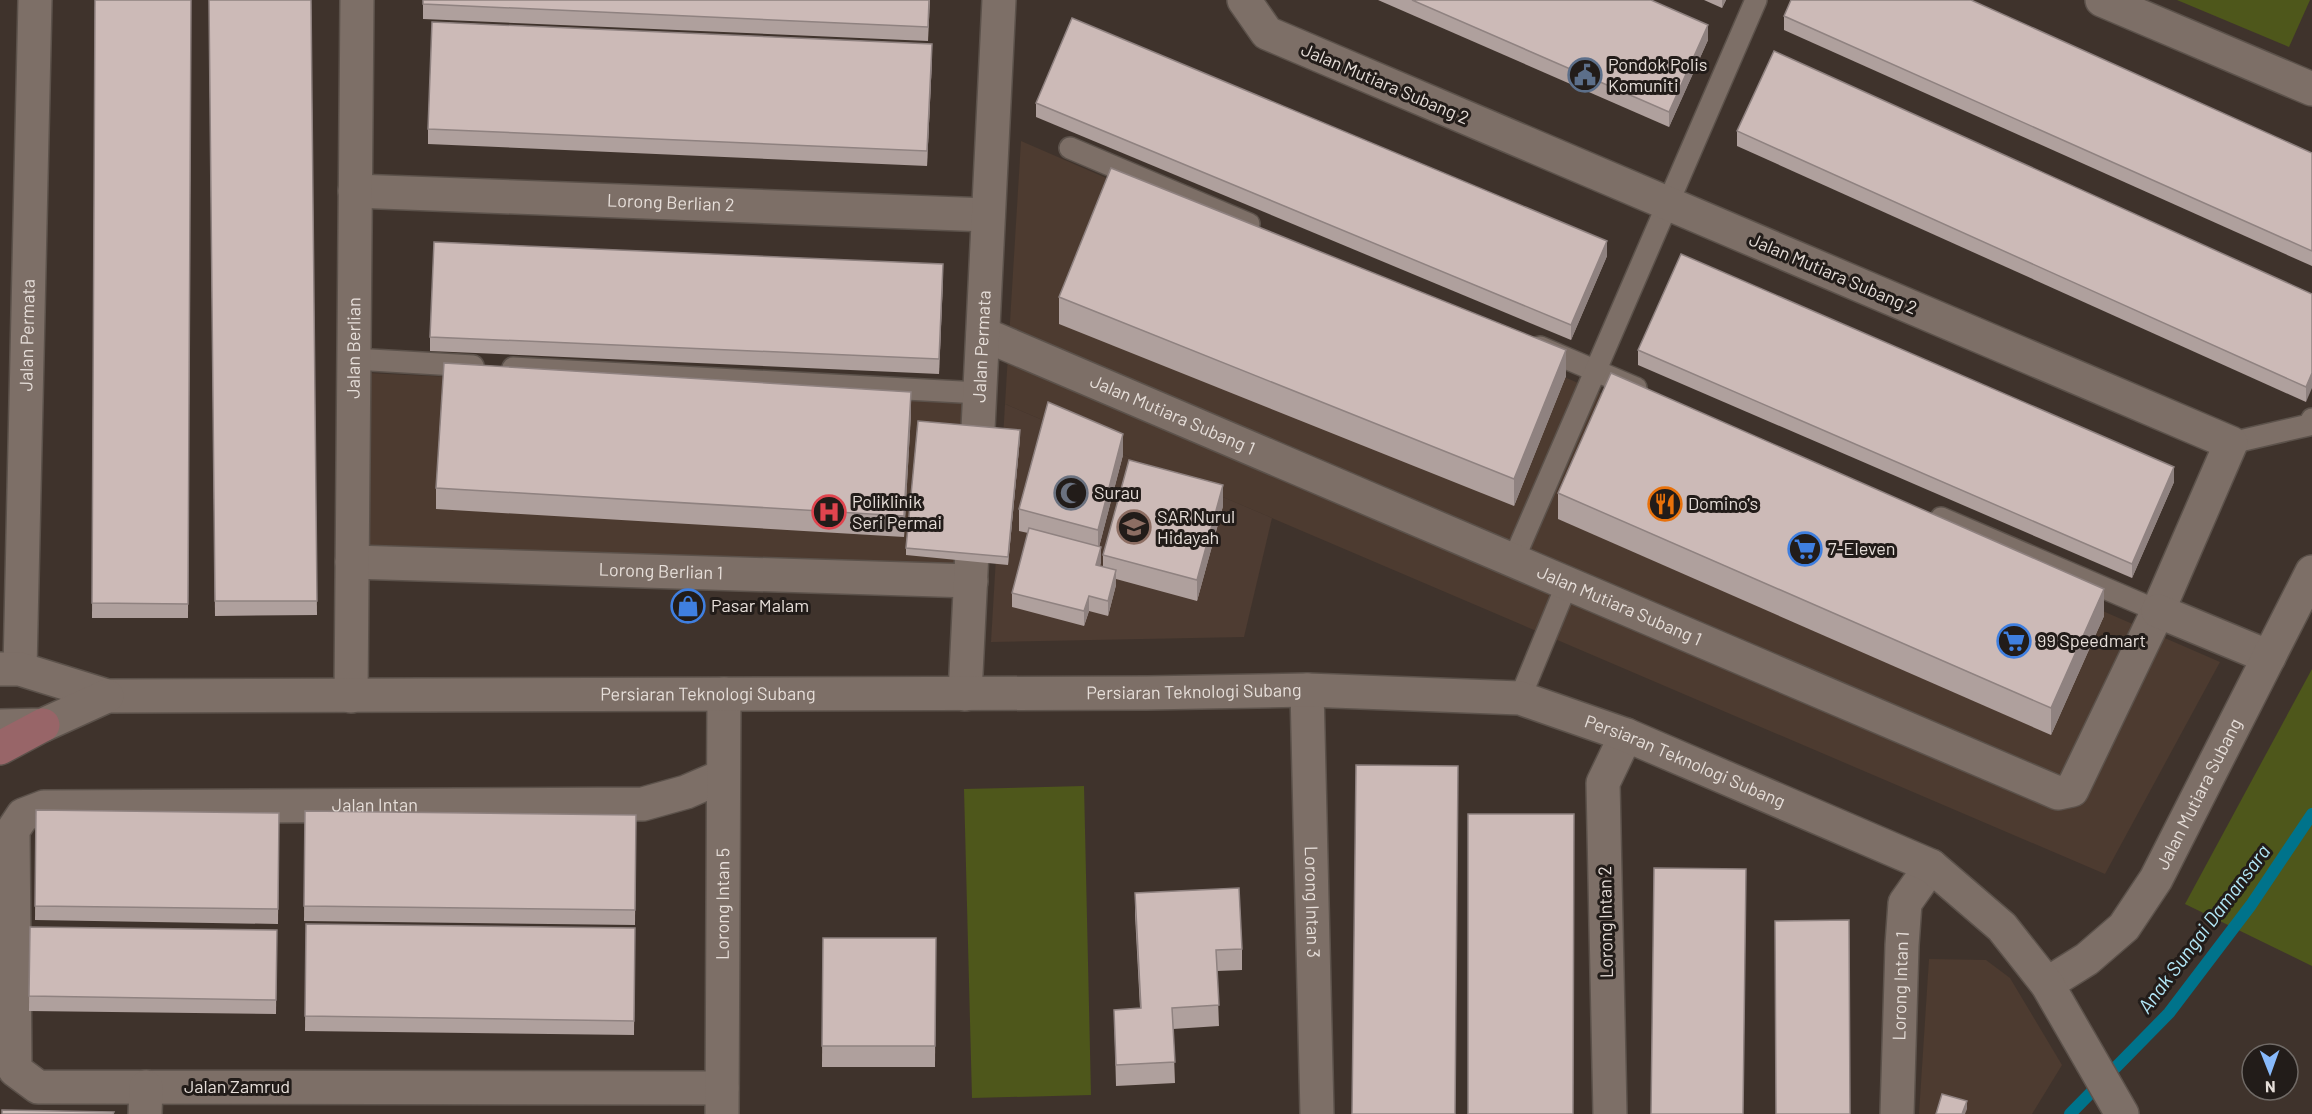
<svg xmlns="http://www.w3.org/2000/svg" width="2312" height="1114" font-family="Barlow,sans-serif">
<rect width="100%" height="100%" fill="#3f332c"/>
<g fill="#4d3b30">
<polygon points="1021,141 2220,662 2105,874 1005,404"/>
<polygon points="367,373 962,401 954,567 370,549"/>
<polygon points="1929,959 1986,960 2010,978 2062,1065 2032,1114 1919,1114"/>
</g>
<polygon fill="#4e3c32" points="1005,404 1272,518 1244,637 991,642"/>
<g fill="#4e571b">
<polygon points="2177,0 2310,0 2289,47"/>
<polygon points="2312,669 2312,966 2185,904"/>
<polygon points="1084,786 1091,1095 972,1098 964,789"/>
</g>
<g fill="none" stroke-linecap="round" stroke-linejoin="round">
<polyline stroke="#00738b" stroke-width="12" points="2070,1114 2169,1013 2251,905 2312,814"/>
<defs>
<g id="service">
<polyline points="1070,148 1249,224"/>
<polyline points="1540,347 1636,388"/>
<polyline points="354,359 473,366"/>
<polyline points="513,368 980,393"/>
<polyline points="2231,443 2309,425 2312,419"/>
<polyline points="1941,518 2158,611"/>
<polyline points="1513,561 1756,0"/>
<polyline points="1520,698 1567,584"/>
</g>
<g id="minor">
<polyline points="2102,0 2312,89"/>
<path id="s1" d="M355 191 988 215"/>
<path id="s2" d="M983 334 2058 793 2072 790 2158 611 2231 443 1267 33 1244 0"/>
<path id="s3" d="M352 562 971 581"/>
<polyline points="2158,611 2269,657"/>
<path id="s4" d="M20 669 35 0"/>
<path id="s5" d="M1307 690 1317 1114"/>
<path id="s6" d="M965 694 999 0"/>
<path id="s7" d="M351 696 357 0"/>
<path id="s8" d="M2047 984 2087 959 2124 927 2156 879 2312 572"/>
<path id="s9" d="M722 1088 38 1087 15 1070 13 830 23 815 44 807 643 804 686 792 723 776"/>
<polyline points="145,1114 146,1087"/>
<path id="s10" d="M722 1114 724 694"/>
<polyline points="1610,1114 1603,783 1626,735"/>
<path id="s11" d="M1897 1114 1902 945 1905 903 1931 866"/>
</g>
<g id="tertiary">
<path id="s12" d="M0 669H20L107 696 1147 693 1307 690 1520 698 1626 735 1931 866 2002 927 2047 984 2122 1114"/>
<polyline points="0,726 43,725 107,696"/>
</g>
<polyline id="secondary" points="0,748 43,725"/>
</defs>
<use href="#service" stroke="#5c524b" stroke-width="24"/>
<use href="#minor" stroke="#5c524b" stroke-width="36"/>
<use href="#tertiary" stroke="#5c524b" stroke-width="36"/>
<use href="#secondary" stroke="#5c524b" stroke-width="36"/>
<use href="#service" stroke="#7d6f67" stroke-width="21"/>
<use href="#minor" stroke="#7d6f67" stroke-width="33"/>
<use href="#tertiary" stroke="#7d6f67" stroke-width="33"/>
<use href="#secondary" stroke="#986568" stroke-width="33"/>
</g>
<g fill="#afa09d">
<polygon points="95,0 191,0 188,618 92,618"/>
<polygon points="209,0 311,0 317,615 215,616"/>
<polygon points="423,0 930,0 928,41 423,19"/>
<polygon points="1378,0 1651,0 1708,40 1669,127"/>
<polygon points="1704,0 1726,0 1722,8"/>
<polygon points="1784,16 2312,153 2312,266 1784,30"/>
<polygon points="932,59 927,166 428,144 428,129"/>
<polygon points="1036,103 1607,256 1571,340 1036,117"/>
<polygon points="1737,131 2312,294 2306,402 1737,146"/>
<polygon points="943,279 939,374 430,351 430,337"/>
<polygon points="1059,297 1566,376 1514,506 1059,324"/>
<polygon points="1638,350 2174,482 2132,578 1638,365"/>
<polygon points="911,413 904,537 436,509 436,488"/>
<polygon points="1020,438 1008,565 906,555 906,548"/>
<polygon points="1123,455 1099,547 1101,562 1100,566 1103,567 1103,555 1223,506 1197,601 1116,579 1116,585 1108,616 1089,611 1084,626 1012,607 1012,593 1028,533 1019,531 1019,509"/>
<polygon points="1558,493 2104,616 2051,735 1558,519"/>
<polygon points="36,810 279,813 278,924 35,920"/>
<polygon points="305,811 636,815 635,925 304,921"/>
<polygon points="1135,893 1242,949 1242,970 1217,971 1219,1026 1173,1029 1175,1083 1116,1086 1114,1010 1140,1008 1135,915"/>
<polygon points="306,924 635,928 634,1035 305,1031"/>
<polygon points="30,927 277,930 276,1014 29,1011"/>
<polygon points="823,938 936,938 935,1067 822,1067"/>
</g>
<g fill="#8f8280">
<polygon points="1722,0 1726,0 1722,8"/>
<polygon points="1708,25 1708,40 1669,127 1669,112"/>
<polygon points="932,44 932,59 927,166 927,151"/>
<polygon points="1607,241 1607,256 1571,340 1571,325"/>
<polygon points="943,264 943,279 939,374 939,359"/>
<polygon points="1566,350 1566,376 1514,506 1514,479"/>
<polygon points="2312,373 2312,388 2306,402 2306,387"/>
<polygon points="911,392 911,413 904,537 904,516"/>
<polygon points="1020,430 1020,438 1008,565 1008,557"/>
<polygon points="1123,434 1123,455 1098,551 1098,530"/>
<polygon points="2174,467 2174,482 2132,578 2132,564"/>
<polygon points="1223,485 1223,506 1197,601 1197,580"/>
<polygon points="1101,547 1101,562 1096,580 1096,565"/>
<polygon points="1116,570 1116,585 1108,616 1108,601"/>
<polygon points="2104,589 2104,616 2051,735 2051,708"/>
<polygon points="1089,596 1089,611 1084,626 1084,611"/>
<polygon points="1967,1101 1967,1109 1965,1114 1962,1114"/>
</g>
<g fill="#ccbab7" stroke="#8f8280" stroke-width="1.5">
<polygon points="95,0 191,0 188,604 92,603"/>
<polygon points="209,0 311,0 317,601 215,601"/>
<polygon points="423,0 929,0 928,27 423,4"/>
<polygon points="1412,0 1651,0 1708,25 1669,112"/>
<polygon points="1791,0 1971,0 2312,153 2312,251 1784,16"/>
<polygon points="1072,18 1607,241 1571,325 1036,103"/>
<polygon points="432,22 932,44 927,151 428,129"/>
<polygon points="1774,51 2312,294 2312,373 2306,387 1737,131"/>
<polygon points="1111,168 1566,350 1514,479 1059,297"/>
<polygon points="434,242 943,264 939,359 430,337"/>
<polygon points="1681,254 2174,467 2132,564 1638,350"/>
<polygon points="444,363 911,392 904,516 436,488"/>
<polygon points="1611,373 2104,589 2051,708 1558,493"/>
<polygon points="1048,402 1123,434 1098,530 1019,509"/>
<polygon points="918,421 1020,430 1008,557 906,548"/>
<polygon points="1129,460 1223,485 1197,580 1103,555"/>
<polygon points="1029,528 1101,547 1096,565 1116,570 1108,601 1089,596 1084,611 1012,593"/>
<polygon points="1356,765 1458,766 1455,1114 1352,1114"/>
<polygon points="36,810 279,813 278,909 35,906"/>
<polygon points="305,811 636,815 635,910 304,906"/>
<polygon points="1468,814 1574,814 1573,1114 1468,1114"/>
<polygon points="1654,868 1746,869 1743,1114 1651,1114"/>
<polygon points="1239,888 1242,949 1216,950 1219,1005 1172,1008 1175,1062 1116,1065 1114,1010 1141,1008 1135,893"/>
<polygon points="1849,920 1850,1114 1776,1114 1775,921"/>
<polygon points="306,924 635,928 634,1021 305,1016"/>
<polygon points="30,927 277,930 276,1000 29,996"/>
<polygon points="823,938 936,938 935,1046 822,1046"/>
<polygon points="1942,1094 1967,1101 1962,1114 1936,1114"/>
<polygon points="2,1110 114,1112 113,1114 2,1114"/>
</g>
<defs>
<symbol id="civic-ring" viewBox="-11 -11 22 22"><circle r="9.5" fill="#221c19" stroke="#5c6f8a" stroke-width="1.5"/><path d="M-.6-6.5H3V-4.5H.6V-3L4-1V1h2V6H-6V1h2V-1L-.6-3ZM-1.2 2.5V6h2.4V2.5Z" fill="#5c6f8a"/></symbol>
<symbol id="mosque-ring" viewBox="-11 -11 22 22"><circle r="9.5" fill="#221c19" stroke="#6b7280" stroke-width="1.5"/><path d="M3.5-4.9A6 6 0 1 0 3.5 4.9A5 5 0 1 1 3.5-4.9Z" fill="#6b7280"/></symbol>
<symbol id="restaurant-ring" viewBox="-11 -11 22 22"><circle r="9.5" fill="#221c19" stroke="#e8710a" stroke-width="1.5"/><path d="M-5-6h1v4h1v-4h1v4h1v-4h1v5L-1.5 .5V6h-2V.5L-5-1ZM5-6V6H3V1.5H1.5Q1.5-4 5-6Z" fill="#e8710a"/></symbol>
<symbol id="hospital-ring" viewBox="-11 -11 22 22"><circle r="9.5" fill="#221c19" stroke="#e0444e" stroke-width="1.5"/><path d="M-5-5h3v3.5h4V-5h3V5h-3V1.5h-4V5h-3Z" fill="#e0444e"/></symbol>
<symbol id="school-ring" viewBox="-11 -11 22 22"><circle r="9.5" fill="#221c19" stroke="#8d6e63" stroke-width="1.5"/><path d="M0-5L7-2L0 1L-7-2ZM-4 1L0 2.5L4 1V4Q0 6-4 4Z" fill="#8d6e63"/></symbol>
<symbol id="supermarket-ring" viewBox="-11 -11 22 22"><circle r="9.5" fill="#221c19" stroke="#3f7fe0" stroke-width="1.5"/><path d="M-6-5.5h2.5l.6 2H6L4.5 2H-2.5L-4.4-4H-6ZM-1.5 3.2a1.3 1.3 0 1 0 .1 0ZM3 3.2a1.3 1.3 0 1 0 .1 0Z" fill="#3f7fe0"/></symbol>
<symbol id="shop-ring" viewBox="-11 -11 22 22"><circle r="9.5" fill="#221c19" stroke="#3f7fe0" stroke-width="1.5"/><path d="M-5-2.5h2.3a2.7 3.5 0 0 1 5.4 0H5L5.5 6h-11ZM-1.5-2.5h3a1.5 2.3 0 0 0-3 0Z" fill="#3f7fe0"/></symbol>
</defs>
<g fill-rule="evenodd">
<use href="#civic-ring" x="1566" y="56" width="38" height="38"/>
<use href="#mosque-ring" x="1052" y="474" width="38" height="38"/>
<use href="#restaurant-ring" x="1646" y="485" width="38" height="38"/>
<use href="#hospital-ring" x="810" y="493" width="38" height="38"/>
<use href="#school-ring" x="1115" y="508" width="38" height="38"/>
<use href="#supermarket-ring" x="1786" y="530" width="38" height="38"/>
<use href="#shop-ring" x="669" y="587" width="38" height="38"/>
<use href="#supermarket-ring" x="1995" y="622" width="38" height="38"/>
</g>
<g text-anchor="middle" stroke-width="6" stroke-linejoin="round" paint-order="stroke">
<g font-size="18" fill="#e6ded9" stroke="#221c19" text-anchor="start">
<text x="1608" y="71">Pondok Polis<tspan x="1608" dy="21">Komuniti</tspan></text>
<text x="1094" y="499">Surau</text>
<text x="852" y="508">Poliklinik<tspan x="852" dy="21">Seri Permai</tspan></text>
<text x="1688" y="510">Domino's</text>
<text x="1157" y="523">SAR Nurul<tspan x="1157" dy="21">Hidayah</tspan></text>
<text x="1828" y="555">7-Eleven</text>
<text x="711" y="612">Pasar Malam</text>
<text x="2037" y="647">99 Speedmart</text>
</g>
<g font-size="18" fill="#e6ded9" stroke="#221c19">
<text transform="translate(1385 84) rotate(23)" y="6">Jalan Mutiara Subang 2</text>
<text dy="6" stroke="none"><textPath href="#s1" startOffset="316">Lorong Berlian 2</textPath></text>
<text transform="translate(1833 274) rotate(23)" y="6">Jalan Mutiara Subang 2</text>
<text dy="6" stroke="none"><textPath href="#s4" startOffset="334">Jalan Permata</textPath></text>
<text dy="6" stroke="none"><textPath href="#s6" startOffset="348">Jalan Permata</textPath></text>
<text dy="6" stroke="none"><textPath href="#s7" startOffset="348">Jalan Berlian</textPath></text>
<text dy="6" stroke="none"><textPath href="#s2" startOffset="206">Jalan Mutiara Subang 1</textPath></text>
<text dy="6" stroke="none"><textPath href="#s3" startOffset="309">Lorong Berlian 1</textPath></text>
<text dy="6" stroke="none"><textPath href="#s2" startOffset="692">Jalan Mutiara Subang 1</textPath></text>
<text dy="6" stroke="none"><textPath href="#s12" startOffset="1198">Persiaran Teknologi Subang</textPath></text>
<text dy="6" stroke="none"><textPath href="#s12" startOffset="712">Persiaran Teknologi Subang</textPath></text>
<text dy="6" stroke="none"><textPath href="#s12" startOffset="1701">Persiaran Teknologi Subang</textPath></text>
<text dy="6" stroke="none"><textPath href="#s8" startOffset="249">Jalan Mutiara Subang</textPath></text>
<text dy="6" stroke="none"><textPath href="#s9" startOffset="1324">Jalan Intan</textPath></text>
<text dy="6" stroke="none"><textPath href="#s5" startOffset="212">Lorong Intan 3</textPath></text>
<text dy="6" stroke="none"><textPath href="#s10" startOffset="210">Lorong Intan 5</textPath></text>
<text transform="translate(1606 922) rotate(-91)" y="6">Lorong Intan 2</text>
<text dy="6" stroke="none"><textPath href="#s11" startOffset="128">Lorong Intan 1</textPath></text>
<text x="237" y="1093">Jalan Zamrud</text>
</g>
<g font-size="20" font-style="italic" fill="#b3e8f8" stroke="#221c19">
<text transform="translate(2204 929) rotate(-53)" y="7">Anak Sungai Damansara</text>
</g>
</g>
<g transform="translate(2270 1072) rotate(179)"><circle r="28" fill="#221c19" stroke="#706a66" stroke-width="1.5"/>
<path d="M0-4.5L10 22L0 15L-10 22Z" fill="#88bafc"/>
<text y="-9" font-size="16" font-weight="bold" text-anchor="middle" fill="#e6ded9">N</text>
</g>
</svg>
